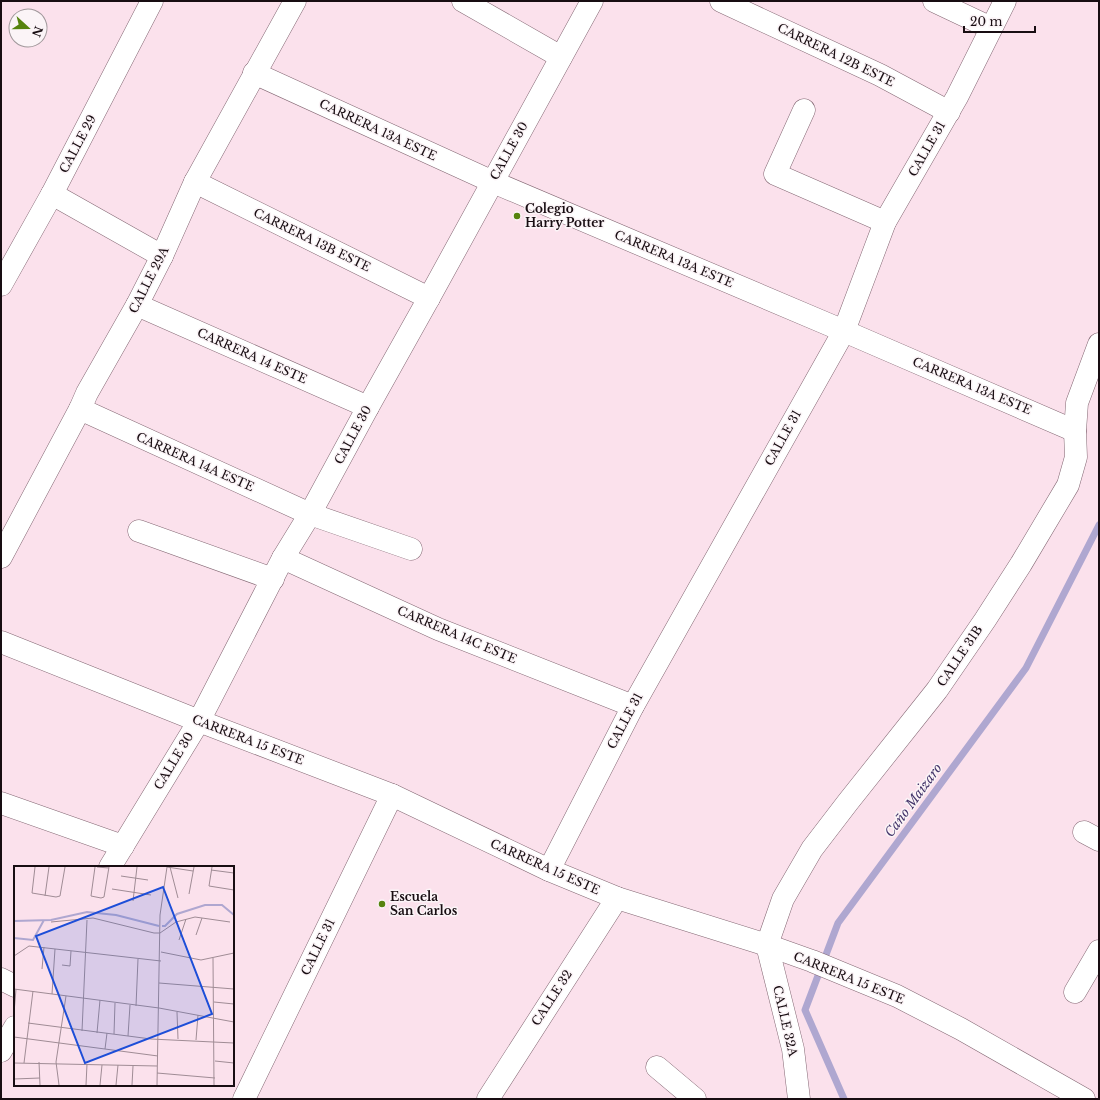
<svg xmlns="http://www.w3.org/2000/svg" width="1100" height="1100" font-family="'Libre Baskerville',serif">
<rect width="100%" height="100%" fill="#fbe1ec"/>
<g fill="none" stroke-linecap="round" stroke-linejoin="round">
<polyline stroke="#afa7d0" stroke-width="7" points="844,1099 805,1010 838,923 1026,668 1099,525"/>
<defs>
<g id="minor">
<polyline points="463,1 561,57"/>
<polyline points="721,1 880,75 949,112"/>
<polyline points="934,1 991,28"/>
<polyline points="254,73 493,182 844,331 1075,431"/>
<polyline points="804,110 775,174 885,222"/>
<polyline points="195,182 429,298"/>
<polyline points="52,194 162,256"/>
<polyline points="1,285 52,194 152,1"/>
<polyline points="137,305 368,407"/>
<polyline points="80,409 310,514 411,549"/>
<polyline points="139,531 273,579"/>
<polyline points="1,557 80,409 87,393 137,305 162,256 195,182 295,1"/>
<polyline points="283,558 438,629 633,706"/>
<polyline points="1,642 199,721 392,795 549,870 617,898 767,945 812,961 897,996 961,1029 1084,1099"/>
<polyline points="1,803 123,846"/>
<polyline points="1084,832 1099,840"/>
<polyline points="110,867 199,721 283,558 310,514 368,407 429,298 592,1"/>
<polyline points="549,870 633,706 844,331 885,222 957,97 1005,1"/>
<polyline points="1,979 15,986"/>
<polyline points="1075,992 1099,951"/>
<polyline points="1,1051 15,1027"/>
<polyline points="657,1067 695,1099"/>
<polyline points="244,1099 392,795"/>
<polyline points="488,1099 617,898"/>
<polyline points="799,1099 793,1049 767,945 783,899 812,849 848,802 937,690 985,620 1021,564 1068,485 1076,457 1075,431 1077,403 1099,344"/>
</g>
</defs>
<use href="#minor" stroke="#846874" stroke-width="23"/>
<use href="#minor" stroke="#fff" stroke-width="22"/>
</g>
<g fill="#56830e" stroke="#fbf4f7" stroke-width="1.5">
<circle cx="517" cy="216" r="4"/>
<circle cx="382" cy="904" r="4"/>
</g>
<g text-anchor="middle" stroke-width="3" stroke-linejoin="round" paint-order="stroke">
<g font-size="12" fill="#180d12" stroke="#fbf4f7">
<text transform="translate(836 55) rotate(26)" y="4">CARRERA 12B ESTE</text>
<text transform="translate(378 130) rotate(25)" y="4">CARRERA 13A ESTE</text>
<text transform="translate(78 144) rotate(-62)" y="4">CALLE 29</text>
<text transform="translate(927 149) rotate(-60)" y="4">CALLE 31</text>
<text transform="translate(509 151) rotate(-61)" y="4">CALLE 30</text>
<text transform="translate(312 240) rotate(26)" y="4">CARRERA 13B ESTE</text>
<text transform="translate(674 259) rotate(23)" y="4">CARRERA 13A ESTE</text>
<text transform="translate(149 280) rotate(-63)" y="4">CALLE 29A</text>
<text transform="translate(252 356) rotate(24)" y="4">CARRERA 14 ESTE</text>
<text transform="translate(972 386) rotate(23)" y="4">CARRERA 13A ESTE</text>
<text transform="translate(353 435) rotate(-62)" y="4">CALLE 30</text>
<text transform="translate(783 438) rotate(-61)" y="4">CALLE 31</text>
<text transform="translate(195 462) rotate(24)" y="4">CARRERA 14A ESTE</text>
<text transform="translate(457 635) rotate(23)" y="4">CARRERA 14C ESTE</text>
<text transform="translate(960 656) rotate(-56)" y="4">CALLE 31B</text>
<text transform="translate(625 721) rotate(-62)" y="4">CALLE 31</text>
<text transform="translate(248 740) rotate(21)" y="4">CARRERA 15 ESTE</text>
<text transform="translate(174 761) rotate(-59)" y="4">CALLE 30</text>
<text transform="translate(545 867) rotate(24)" y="4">CARRERA 15 ESTE</text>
<text transform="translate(318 947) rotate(-64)" y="4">CALLE 31</text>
<text transform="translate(849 978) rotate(22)" y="4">CARRERA 15 ESTE</text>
<text transform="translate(552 998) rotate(-57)" y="4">CALLE 32</text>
<text transform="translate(785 1021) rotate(77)" y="4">CALLE 32A</text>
</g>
<g font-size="12" font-weight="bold" fill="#180d12" stroke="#fbf4f7" text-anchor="start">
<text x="525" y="213">Colegio<tspan x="525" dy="14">Harry Potter</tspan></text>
<text x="390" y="901">Escuela<tspan x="390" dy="14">San Carlos</tspan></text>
</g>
<g font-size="13" font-style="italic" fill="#44356a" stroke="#fbf4f7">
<text transform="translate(913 800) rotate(-54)" y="5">Caño Maizaro</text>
</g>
</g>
<g transform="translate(14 866)">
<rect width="220" height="220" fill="#fbe1ec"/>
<path fill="none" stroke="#afa7d0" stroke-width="2" d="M0 55 37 54 73 46 102 49 145 60M148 60H151L163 48 191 39H208L220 49M0 72 19 74 30 54"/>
<path fill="none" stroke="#a08c95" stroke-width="1" d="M21 1 18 27 42 31 46 30 51 1M81 1 77 30 87 32 90 31 95 1M83 1 95 2M156 1 164 32M198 1 195 20 220 24M197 4 220 7M107 10 134 14M98 23 137 29M175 28 180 1M31 30 35 1M119 35 123 1M37 56 79 52 140 67H146L162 56 181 51 216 56M182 69 188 52M165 74 172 53M147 86 187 94 220 87M0 90 15 80 147 95M199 92 200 219M48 99 56 100 57 85M28 103 30 81M145 117 220 123M0 123 145 142 220 156M38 128 41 83M200 136 220 138M122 140 124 93M163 146 164 173M0 147 2 123M14 157 137 173 220 177M68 165 73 54M83 167 86 134M100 168 101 137M114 170 116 139M0 171 144 190M182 174 184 149M91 183 93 167M201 195 220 197M25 196 26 219M0 197 143 200M10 197 19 125M143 207 201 212M0 213 26 212M45 219 42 196 52 130M72 219 73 198M86 219 88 199M102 219 104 199M118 219 119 200M143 219 146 49 153 1 179 5"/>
<path fill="#1d4ed8" fill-opacity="0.15" stroke="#1d4ed8" stroke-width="2" d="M149 21 198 148 71 197 22 70Z"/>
<rect width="220" height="220" fill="none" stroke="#180d12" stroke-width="2"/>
</g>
<rect width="1100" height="1100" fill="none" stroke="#180d12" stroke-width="4"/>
<g transform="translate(28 28) rotate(111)"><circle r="19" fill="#fbf4f7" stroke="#a0989b"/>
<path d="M0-3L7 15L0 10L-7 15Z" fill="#56830e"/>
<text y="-6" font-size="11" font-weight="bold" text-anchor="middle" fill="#180d12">N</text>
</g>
<path d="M964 26v6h71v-6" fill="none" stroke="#180d12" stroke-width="2"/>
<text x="970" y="26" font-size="12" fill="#180d12" stroke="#fbf4f7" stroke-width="3" paint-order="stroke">20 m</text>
</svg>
